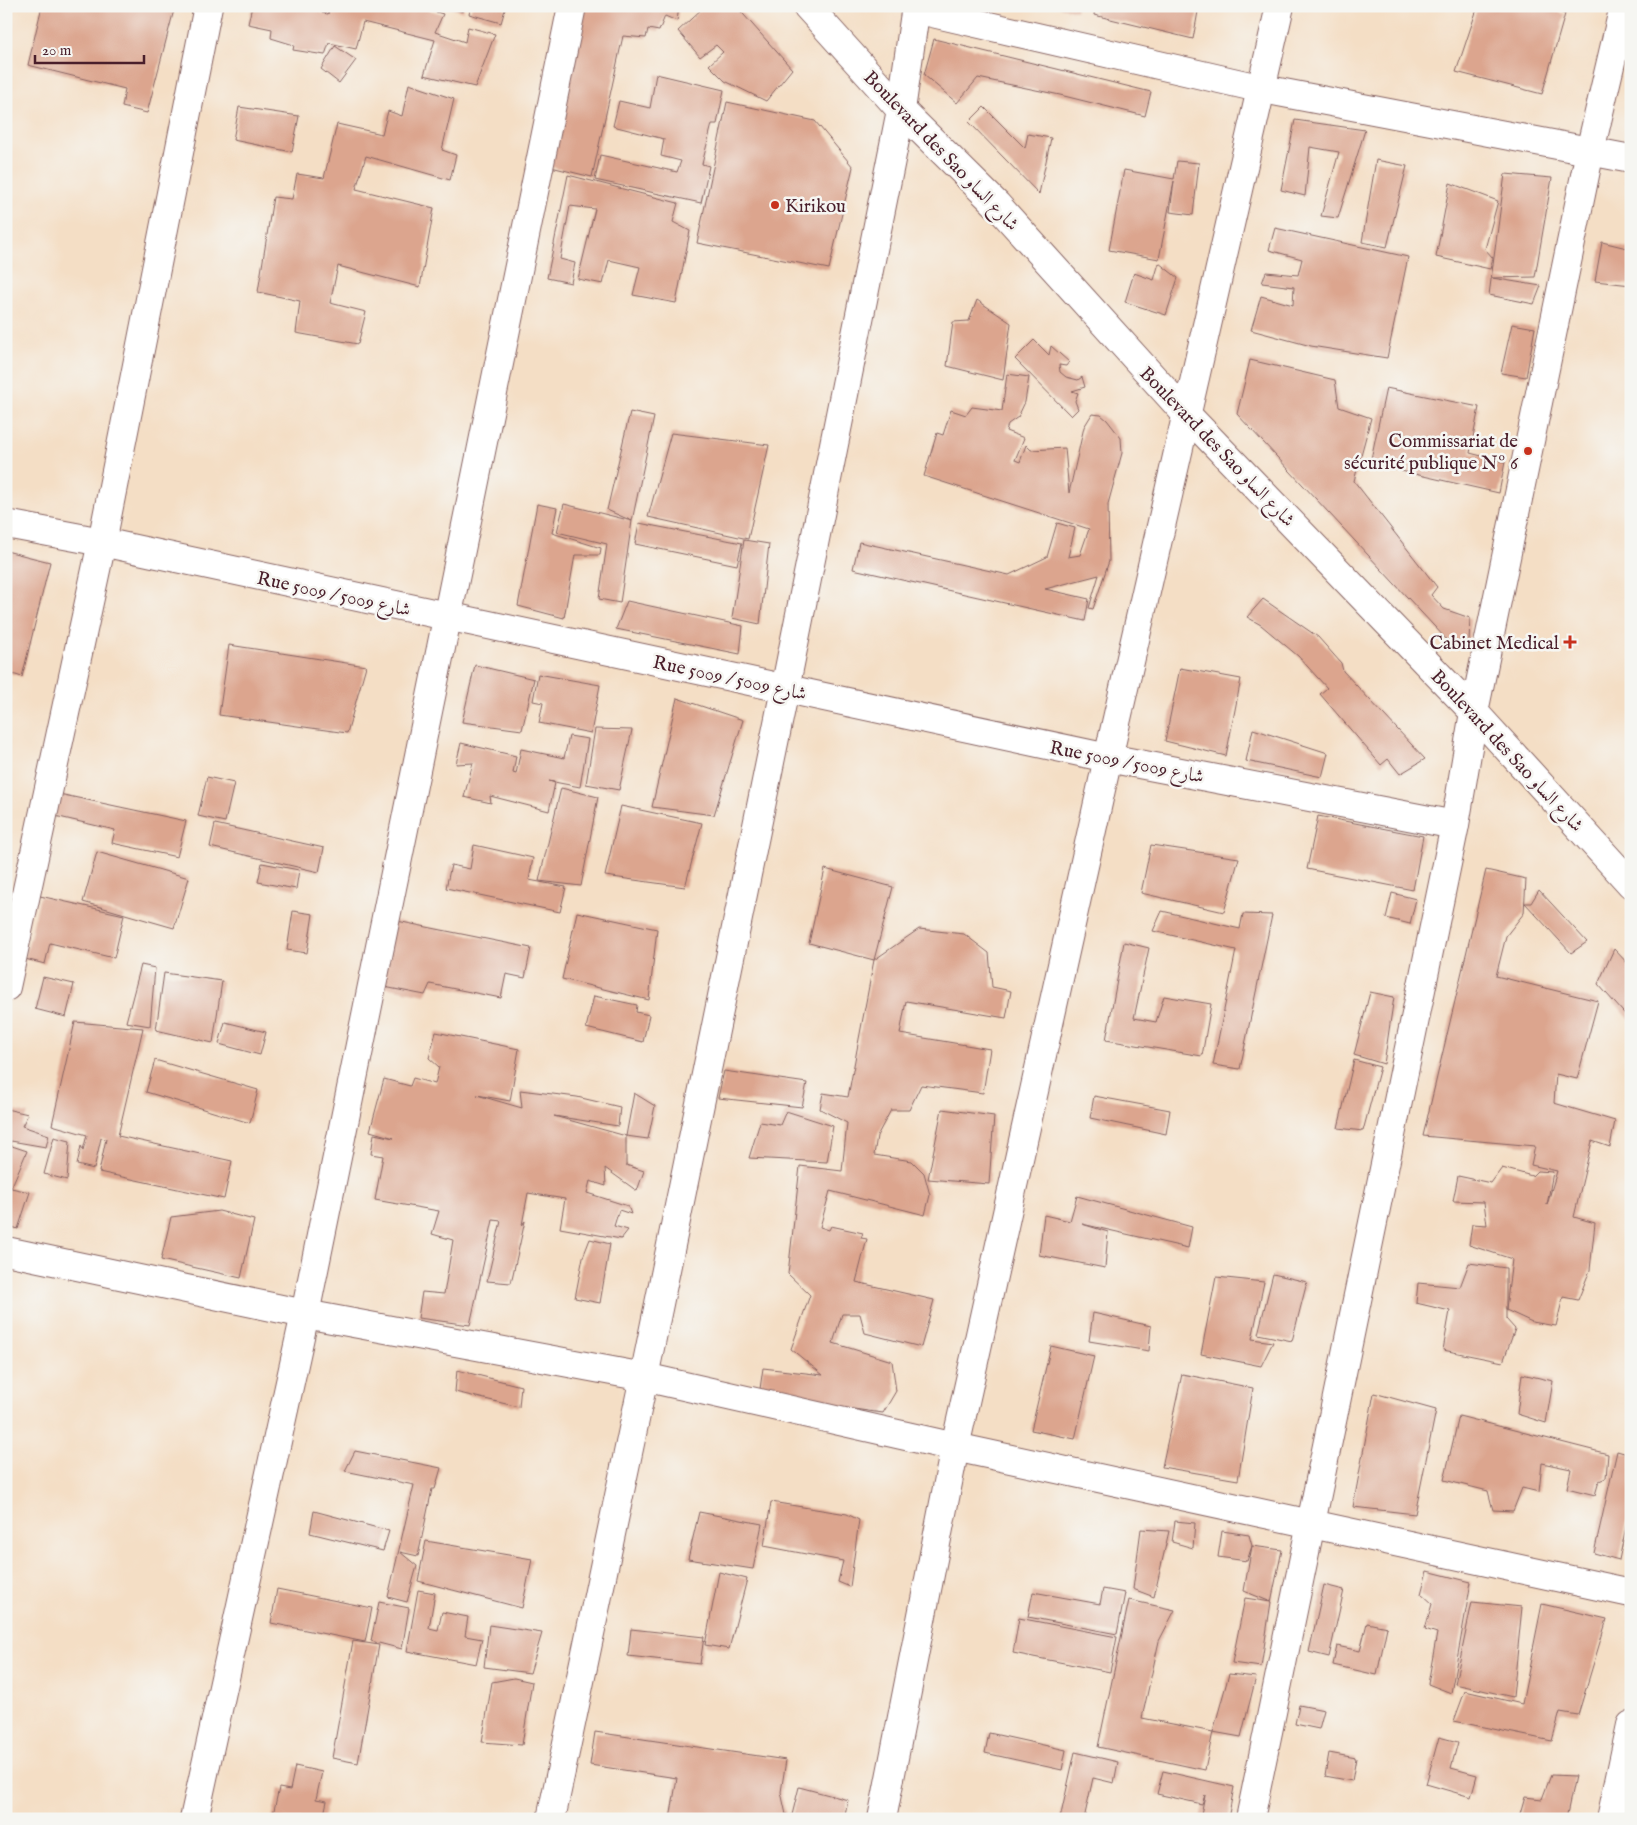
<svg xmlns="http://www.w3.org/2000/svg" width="1637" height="1825" font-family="'IM FELL English',Amiri,serif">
<rect width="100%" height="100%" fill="#f6f6f2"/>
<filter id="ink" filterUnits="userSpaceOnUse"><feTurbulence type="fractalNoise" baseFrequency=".02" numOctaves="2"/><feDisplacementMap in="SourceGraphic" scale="10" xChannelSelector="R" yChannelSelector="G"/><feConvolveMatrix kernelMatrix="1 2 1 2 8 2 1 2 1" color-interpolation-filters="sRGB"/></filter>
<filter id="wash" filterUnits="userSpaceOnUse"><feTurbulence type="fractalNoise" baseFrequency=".0096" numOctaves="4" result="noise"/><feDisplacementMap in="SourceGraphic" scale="20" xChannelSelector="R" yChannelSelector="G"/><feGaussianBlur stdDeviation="1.12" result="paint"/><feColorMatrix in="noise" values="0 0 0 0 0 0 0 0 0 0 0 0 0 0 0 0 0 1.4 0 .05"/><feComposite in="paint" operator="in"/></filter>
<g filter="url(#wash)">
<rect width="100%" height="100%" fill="#f4dec5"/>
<g id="blocks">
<g fill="#dca58e">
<polygon points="42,6 175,6 147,113 122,107 125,89 28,65"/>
<polygon points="252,6 323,6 322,13 328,14 330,6 416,6 443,14 435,32 465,42 468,27 495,34 475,87 424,75 435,40 363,22 356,49 329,43 325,55 293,50 294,45 271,38 272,29 248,24"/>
<polygon points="446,6 464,6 463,12"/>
<polygon points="472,6 506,6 501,23 469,14"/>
<polygon points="584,6 604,9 605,6 679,6 677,21 665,16 659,31 648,29 646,38 623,36 592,177 551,167"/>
<polygon points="705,6 736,6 792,69 766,101 725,81 709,65 723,52 716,45 700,57 678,31"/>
<polygon points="1056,6 1077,6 1076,11"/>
<polygon points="1095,6 1199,6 1193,39 1094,15"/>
<polygon points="1478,6 1543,6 1565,14 1542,94 1456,72"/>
<polygon points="934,39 1151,92 1145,116 1060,95 978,78 957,103 924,75"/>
<polygon points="335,46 356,60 339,83 321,69"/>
<polygon points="656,74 724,90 717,124 712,124 702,164 709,166 701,203 595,180 600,155 677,172 681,161 661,156 664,139 613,126 619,101 650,108"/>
<polygon points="409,84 454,99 442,150 456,155 450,180 366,156 356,189 434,208 420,287 338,266 330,303 366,312 358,344 296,333 300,301 258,292 273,197 292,199 297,174 324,178 337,124 382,134 388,111 402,116"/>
<polygon points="727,102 815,121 853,167 829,269 697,243"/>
<polygon points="239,107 299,116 292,152 233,140"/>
<polygon points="984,107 1025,148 1028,134 1051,138 1039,194 969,122"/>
<polygon points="1295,120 1365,130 1338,218 1321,216 1339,152 1310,147 1305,196 1281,190"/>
<polygon points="1376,160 1407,166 1387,247 1362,242"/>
<polygon points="1177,161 1199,163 1193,215 1170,212 1174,181 1159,259 1109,250 1124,170 1174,179"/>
<polygon points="1505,174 1552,178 1535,277 1492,278 1541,286 1534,304 1489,295"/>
<polygon points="568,175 678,203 673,222 690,231 676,303 633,295 640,267 609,260 603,284 578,279 595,209 570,206 560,259 575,263 571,283 547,278"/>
<polygon points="1450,183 1498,201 1485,249 1493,258 1490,269 1436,257"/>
<polygon points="1275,228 1408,257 1387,358 1311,346 1251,330 1261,296 1293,305 1294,287 1262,283 1266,272 1298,275 1302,259 1269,250"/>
<polygon points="1602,242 1631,249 1631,285 1595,281"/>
<polygon points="1159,263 1178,278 1166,315 1125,302 1134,273 1154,280"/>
<polygon points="977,300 1011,323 1003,380 947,366 953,322 969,321"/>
<polygon points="1512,324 1535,328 1526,377 1501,373"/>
<polygon points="1034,340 1049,355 1051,346 1069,362 1066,366 1059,365 1060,372 1066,377 1078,380 1082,377 1085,387 1072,391 1078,393 1075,401 1078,409 1071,416 1015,359"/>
<polygon points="1250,360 1335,380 1339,407 1371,418 1354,481 1437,587 1431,595 1444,609 1470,618 1469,642 1447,640 1237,414"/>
<polygon points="1007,374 1029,377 1025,402 1018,417 1008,424 1006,431 1024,438 1015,460 1020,462 1026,445 1031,450 1065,448 1069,493 1084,427 1092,414 1101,415 1107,420 1121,438 1122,453 1108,504 1109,561 1093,609 1089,608 1099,575 1045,589 1089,599 1085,621 853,569 859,542 1009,575 1047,557 1057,523 1075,528 1068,557 1080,555 1089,529 924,476 937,433 943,435 951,410 966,415 972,407 1002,411"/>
<polygon points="1386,388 1479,407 1470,453 1505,462 1499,493 1370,464"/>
<polygon points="630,412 654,417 632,521 607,510"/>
<polygon points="671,433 769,445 748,539 648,517"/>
<polygon points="537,504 557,508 552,533 601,548 600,555 575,555 564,618 518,606"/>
<polygon points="564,504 632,521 620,603 599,599 607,544 557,532"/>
<polygon points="639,523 742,543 737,565 635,544"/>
<polygon points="744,540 769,544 760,624 732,618"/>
<polygon points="6,551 50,562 22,677 6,672"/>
<polygon points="1263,599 1318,637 1341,663 1343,671 1425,759 1400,774 1388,759 1381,765 1320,694 1327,688 1298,656 1261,625 1247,617"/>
<polygon points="627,601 743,626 740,654 616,629"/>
<polygon points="229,645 366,666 347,733 219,715"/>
<polygon points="475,665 534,679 522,730 462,722"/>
<polygon points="1180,668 1241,679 1226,756 1165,741"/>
<polygon points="538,674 600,685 591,733 539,723 543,703 533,701"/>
<polygon points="677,698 743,720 714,815 652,807"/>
<polygon points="595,729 632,730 619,790 586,784"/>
<polygon points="1253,729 1328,753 1322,777 1246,761"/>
<polygon points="569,736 588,739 580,787 549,781 555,783 549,811 490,796 491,803 464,797 473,763 456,764 461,743 516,756 513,773 516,774 521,749 564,758"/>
<polygon points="207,777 234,783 225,822 198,816"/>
<polygon points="561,788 598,797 581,886 539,881"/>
<polygon points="59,794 186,821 177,857 112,843 115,830 55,816"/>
<polygon points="621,806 702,823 685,887 605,876"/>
<polygon points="1318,816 1423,836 1413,890 1307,869"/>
<polygon points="215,824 324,848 319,872 210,847"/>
<polygon points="474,845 533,858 529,880 566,887 560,912 446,888 451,865 470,869"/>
<polygon points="1151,845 1239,858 1224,912 1141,893"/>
<polygon points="97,852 189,878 174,928 83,902"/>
<polygon points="262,863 299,870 296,889 258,882"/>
<polygon points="825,869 893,887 874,960 809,943"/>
<polygon points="1486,870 1526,879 1524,913 1506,936 1496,976 1598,1001 1577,1079 1556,1074 1554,1103 1615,1121 1610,1147 1592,1141 1574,1217 1595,1223 1590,1270 1578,1300 1563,1297 1556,1326 1532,1322 1506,1310 1506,1319 1515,1329 1503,1362 1443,1350 1450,1311 1416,1303 1418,1283 1460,1287 1469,1263 1506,1268 1506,1310 1512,1259 1469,1245 1472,1224 1487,1225 1484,1202 1453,1201 1458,1176 1491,1183 1502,1168 1532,1176 1537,1171 1553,1172 1547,1205 1557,1171 1531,1165 1535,1146 1423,1136"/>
<polygon points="1539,890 1587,942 1571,953 1525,903 1531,903"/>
<polygon points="1392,893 1416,899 1410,924 1386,918"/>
<polygon points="40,896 124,915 114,958 50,943 45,964 25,959"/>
<polygon points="293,911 313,914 307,953 287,950"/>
<polygon points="1162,911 1240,929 1243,914 1272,915 1240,1069 1213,1065 1236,950 1153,931"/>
<polygon points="577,912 657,929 649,1000 562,979"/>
<polygon points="392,920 531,948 525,978 506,974 501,998 430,984 425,995 379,986"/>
<polygon points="919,929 964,934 989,953 992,987 1011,991 1006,1018 906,1001 900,1034 990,1049 983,1093 921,1085 909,1110 891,1110 877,1136 874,1155 912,1161 924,1173 930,1195 925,1215 830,1191 820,1227 829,1230 831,1226 863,1233 861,1238 867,1239 856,1282 934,1300 921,1347 865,1333 860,1314 842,1314 833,1343 892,1361 896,1391 883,1413 759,1396 763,1368 823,1375 791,1349 810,1295 788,1274 800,1166 842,1171 847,1123 820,1109 823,1093 848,1097 874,960"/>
<polygon points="1124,942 1149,948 1134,1018 1156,1022 1164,996 1211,1004 1202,1056 1106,1040"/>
<polygon points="1614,949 1631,967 1631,1021 1598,984"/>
<polygon points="141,965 155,968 150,1026 126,1022"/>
<polygon points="164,973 222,981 213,1043 156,1030"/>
<polygon points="43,977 74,984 66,1017 35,1009"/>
<polygon points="1370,992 1394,997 1384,1064 1354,1055"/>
<polygon points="594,996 637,1005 636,1012 649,1015 643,1042 586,1028"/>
<polygon points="75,1022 143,1028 118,1136 232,1161 224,1199 99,1172 106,1139 101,1138 94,1169 77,1165 81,1146 83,1150 87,1135 52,1125"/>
<polygon points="225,1022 266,1032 260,1055 219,1044"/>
<polygon points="436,1032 519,1049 510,1101 477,1095 522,1108 520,1090 577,1097 620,1107 618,1126 554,1116 626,1136 626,1165 644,1171 637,1191 605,1168 606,1186 590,1181 587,1193 628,1206 631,1214 619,1210 614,1226 628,1230 621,1239 560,1228 565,1199 528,1193 522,1225 525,1221 511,1283 487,1281 501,1221 493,1220 470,1325 418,1318 422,1292 444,1294 453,1240 432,1234 439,1211 375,1200 383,1156 371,1154 374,1134 394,1138 370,1131 384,1079 410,1086 413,1078 435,1084 439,1067 429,1058"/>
<polygon points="155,1060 258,1090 250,1123 146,1092"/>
<polygon points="1354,1060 1380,1067 1363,1131 1338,1128"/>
<polygon points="724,1071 807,1083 802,1107 718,1098"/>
<polygon points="634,1093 655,1106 648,1139 626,1136"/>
<polygon points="1094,1096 1170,1110 1166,1134 1090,1118"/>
<polygon points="6,1109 28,1114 22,1126 49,1135 46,1147 11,1141 9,1145 27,1151 11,1188 30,1192 18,1229 6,1225"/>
<polygon points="942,1109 994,1116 989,1184 928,1179"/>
<polygon points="786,1111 833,1126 827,1162 749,1158 760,1122 780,1125"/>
<polygon points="54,1137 70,1141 67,1180 44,1174"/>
<polygon points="1077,1196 1192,1227 1188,1248 1082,1224 1108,1232 1105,1268 1039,1255 1044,1215 1070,1221"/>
<polygon points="219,1211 254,1220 241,1278 161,1260 171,1217"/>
<polygon points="590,1239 610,1244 600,1303 575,1298 583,1257"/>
<polygon points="1273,1274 1307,1282 1292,1341 1258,1334"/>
<polygon points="1216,1277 1264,1282 1252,1339 1273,1342 1261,1366 1201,1354"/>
<polygon points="1093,1313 1151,1326 1149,1351 1089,1341"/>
<polygon points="1051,1346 1094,1356 1075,1439 1031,1430"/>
<polygon points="457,1370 521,1386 519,1407 455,1392"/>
<polygon points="1182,1374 1253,1388 1238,1480 1162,1467"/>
<polygon points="1522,1374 1553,1381 1546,1423 1517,1414"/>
<polygon points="1374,1393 1436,1410 1415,1514 1353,1507"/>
<polygon points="1459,1416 1608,1454 1606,1478 1599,1481 1595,1495 1567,1488 1571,1469 1542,1463 1539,1492 1522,1488 1513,1511 1493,1510 1488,1491 1444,1480"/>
<polygon points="355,1451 441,1468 435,1489 432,1489 418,1556 400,1552 417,1566 407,1602 388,1597 414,1485 345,1471"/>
<polygon points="1617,1451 1631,1455 1631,1503 1619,1560 1594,1553"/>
<polygon points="771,1502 847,1514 859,1520 850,1587 838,1582 843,1561 764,1546"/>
<polygon points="314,1511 389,1531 383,1551 310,1533"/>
<polygon points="699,1512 762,1524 753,1569 688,1559"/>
<polygon points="1175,1521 1195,1523 1193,1548 1172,1542"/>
<polygon points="1141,1529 1169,1531 1154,1597 1133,1589"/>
<polygon points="1222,1531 1249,1535 1252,1546 1282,1550 1271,1602 1244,1591 1252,1546 1247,1561 1218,1557"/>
<polygon points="426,1541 532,1559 522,1608 418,1581"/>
<polygon points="1427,1571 1471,1582 1451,1693 1428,1684 1437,1633 1425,1629 1432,1604 1421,1594"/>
<polygon points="719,1572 747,1579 729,1649 705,1645"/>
<polygon points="1324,1585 1344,1590 1329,1657 1309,1652"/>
<polygon points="277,1589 372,1608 365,1642 271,1623"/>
<polygon points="1103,1589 1125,1593 1117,1634 1028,1617 1033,1592 1100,1604"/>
<polygon points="418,1590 435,1593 429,1628 438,1630 442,1612 468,1617 465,1636 482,1639 476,1664 407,1651"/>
<polygon points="1245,1598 1271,1602 1261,1667 1232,1663"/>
<polygon points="1129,1600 1175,1610 1159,1641 1142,1718 1213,1732 1229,1674 1256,1677 1241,1737 1213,1732 1205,1770 1098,1747"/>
<polygon points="379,1602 409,1608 402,1649 371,1641"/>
<polygon points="1472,1602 1522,1607 1513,1697 1455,1684"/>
<polygon points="1542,1604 1607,1619 1578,1715 1560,1712 1552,1741 1454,1721 1465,1691 1522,1704"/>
<polygon points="1019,1618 1117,1637 1110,1672 1013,1653"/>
<polygon points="1367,1623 1387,1627 1377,1675 1333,1665 1337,1646 1360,1651"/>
<polygon points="489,1625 542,1633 530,1673 484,1667"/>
<polygon points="631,1629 704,1637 700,1664 628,1656"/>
<polygon points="353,1641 379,1645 358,1763 332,1758"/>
<polygon points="514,1678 532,1682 522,1745 482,1742 492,1682"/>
<polygon points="1299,1705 1324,1710 1319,1729 1295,1724"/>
<polygon points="595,1732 786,1760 781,1792 787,1819 670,1819 677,1778 590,1765"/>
<polygon points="989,1733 1066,1750 1062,1770 985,1753"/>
<polygon points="1439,1737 1458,1742 1451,1768 1477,1775 1471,1797 1426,1784"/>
<polygon points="1075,1752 1118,1762 1114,1783 1093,1778 1084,1819 1060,1819"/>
<polygon points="1329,1753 1356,1758 1352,1781 1325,1776"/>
<polygon points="295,1766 322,1772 316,1799 327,1801 323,1819 272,1819 279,1788 290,1790"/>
<polygon points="1163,1771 1234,1787 1228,1819 1200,1819 1205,1795 1202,1804 1157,1794"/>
<polygon points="1551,1775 1575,1776 1566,1819 1519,1818 1525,1797 1542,1799"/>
<polygon points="799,1787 848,1800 844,1819 791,1819"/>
</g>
</g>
</g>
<g filter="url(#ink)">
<use href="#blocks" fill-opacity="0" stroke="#866261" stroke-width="1"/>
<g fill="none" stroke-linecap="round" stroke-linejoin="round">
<defs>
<g id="minor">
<polyline points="915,9 1263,89 1631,159"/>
<polyline points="6,524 102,542 1108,758 1455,825"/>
<polyline points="6,987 102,542 208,6"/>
<polyline points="6,1251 305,1314 644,1377 955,1447 1631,1593"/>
<polyline points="194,1819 305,1314 572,6"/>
<polyline points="551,1819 644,1377 785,689 901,110 916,6"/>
<polyline points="882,1819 955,1447 1108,758 1280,6"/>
<polyline points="1250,1819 1455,825 1474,712 1590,151 1624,6"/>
<polyline points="1611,1819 1631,1725"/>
</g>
<polyline id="tertiary" points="807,6 901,110 997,205 1187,415 1474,712 1631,884"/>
</defs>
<use href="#minor" stroke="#866261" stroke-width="30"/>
<use href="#tertiary" stroke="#866261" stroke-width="30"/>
<use href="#minor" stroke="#fff" stroke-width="28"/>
<use href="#tertiary" stroke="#fff" stroke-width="28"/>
</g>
</g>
<g fill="#c8321e" stroke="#f6f6f2" stroke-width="2">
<circle cx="775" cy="205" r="5"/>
<circle cx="1528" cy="451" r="5"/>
<path d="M1567.5 634.5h5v5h5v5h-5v5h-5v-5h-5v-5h5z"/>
</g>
<g text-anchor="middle" stroke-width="5" stroke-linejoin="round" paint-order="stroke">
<g font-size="19" fill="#4a1f2b" stroke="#f6f6f2">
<text transform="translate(942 150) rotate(46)" y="7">Boulevard des Sao شارع الساو</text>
<text transform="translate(1218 446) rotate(46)" y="7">Boulevard des Sao شارع الساو</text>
<text transform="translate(334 593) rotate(12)" y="7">Rue 5009 / شارع 5009</text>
<text transform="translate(730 677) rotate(12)" y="7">Rue 5009 / شارع 5009</text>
<text transform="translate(1508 750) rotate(47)" y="7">Boulevard des Sao شارع الساو</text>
<text transform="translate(1127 761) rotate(11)" y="7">Rue 5009 / شارع 5009</text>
</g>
<g font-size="19" fill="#4a1f2b" stroke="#f6f6f2" text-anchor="end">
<text x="785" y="212" text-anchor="start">Kirikou</text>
<text x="1518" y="447">Commissariat de<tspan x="1518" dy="22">sécurité publique Nº 6</tspan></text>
<text x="1559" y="649">Cabinet Medical</text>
</g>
</g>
<rect width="1637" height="1825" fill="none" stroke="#f6f6f2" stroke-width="25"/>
<path d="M35 55v8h109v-8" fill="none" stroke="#4a1f2b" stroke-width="2.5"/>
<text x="42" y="55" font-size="15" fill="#4a1f2b" stroke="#f6f6f2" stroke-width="4" paint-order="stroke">20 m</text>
</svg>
